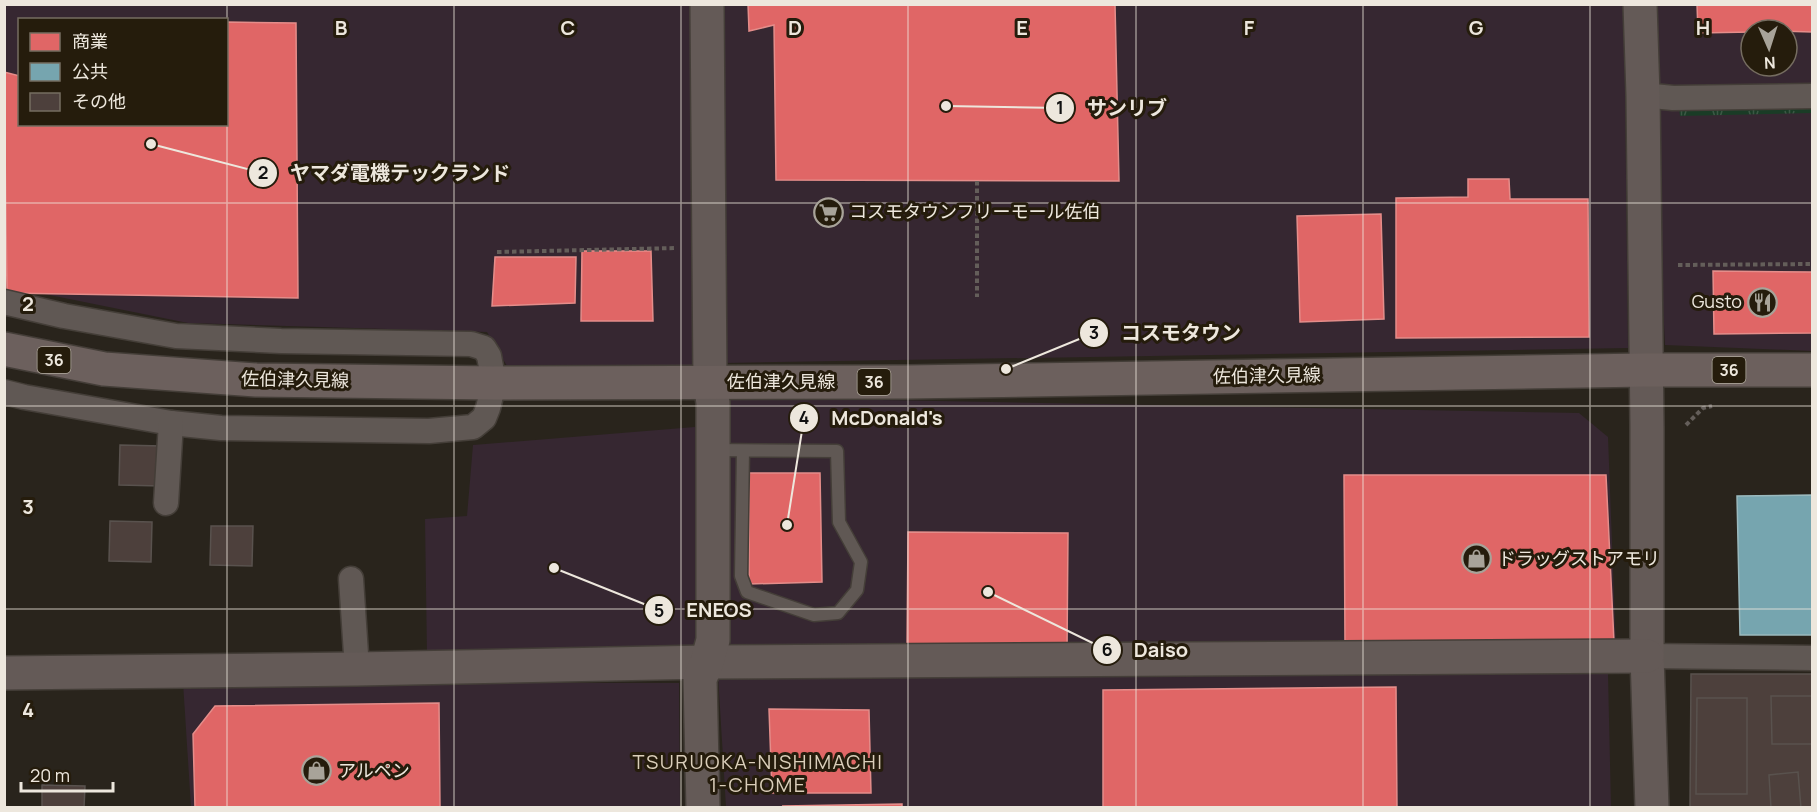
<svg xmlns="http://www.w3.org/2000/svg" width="1817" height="812" font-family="Manrope,'Noto Sans JP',sans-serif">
<defs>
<pattern id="grass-tufts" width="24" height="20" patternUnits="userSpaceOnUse" patternTransform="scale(1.5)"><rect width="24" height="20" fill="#1a3c26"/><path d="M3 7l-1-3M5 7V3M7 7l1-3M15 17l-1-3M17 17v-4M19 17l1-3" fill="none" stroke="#3c5845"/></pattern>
</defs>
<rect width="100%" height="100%" fill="#29241c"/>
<g fill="#362731" fill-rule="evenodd">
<path d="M4 5H693L696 367 507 366 487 332 188 323 5 286ZM20 20H226V124H20Z"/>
<polygon points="719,5 1624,5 1628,348 724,363"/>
<path d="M1653 5H1812V89L1653 90ZM1751 30H1787V66H1751Z"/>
<polygon points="1812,103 1812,351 1665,345 1653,105"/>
<polygon points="727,397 1579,413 1608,437 1616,648 724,655"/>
<polygon points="695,427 697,652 427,655 425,519 467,516 473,445"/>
<polygon points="1608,674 1611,807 726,807 718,675"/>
<polygon points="183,682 679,683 680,807 191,807"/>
</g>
<polygon fill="url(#grass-tufts)" points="1812,105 1812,113 1680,116 1679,107"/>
<g fill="#e06666" stroke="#e48d8a" stroke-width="1.5">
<polygon points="748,4 1115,4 1119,181 776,180 774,25 749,31"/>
<polygon points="1697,4 1812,4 1812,32 1751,30 1751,32 1698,33"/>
<polygon points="226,22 296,23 298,298 7,293 4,72 20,76 20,124 226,124"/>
<polygon points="1468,179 1509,179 1510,199 1588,199 1589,337 1396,338 1396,198 1468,197"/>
<polygon points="1381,214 1384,319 1300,322 1297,216"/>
<polygon points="582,251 651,251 653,321 581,321"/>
<polygon points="495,257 576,257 575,303 492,306"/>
<polygon points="1713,271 1812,272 1812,333 1714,334"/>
<polygon points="749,473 820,473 822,582 749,584"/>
<polygon points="1344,475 1606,475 1614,642 1345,643"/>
<polygon points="908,532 1068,533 1067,652 907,652"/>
<polygon points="1396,687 1397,808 1103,808 1103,690"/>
<polygon points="439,703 440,808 195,808 193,734 215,706"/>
<polygon points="769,709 869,710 871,793 772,793"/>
<polygon points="902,804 902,808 784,808 783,806"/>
</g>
<polygon fill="#76a5af" stroke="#9ab9bd" stroke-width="1.5" points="1812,495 1812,635 1740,635 1737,496"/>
<g fill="#4d403c" stroke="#59524e" stroke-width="1.5">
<polygon points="120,445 162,446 161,486 119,485"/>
<polygon points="110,521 152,522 151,562 109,561"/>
<polygon points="211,526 253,526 252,566 210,565"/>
<polygon points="1691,674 1812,674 1812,808 1690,808"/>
<polygon points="1771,696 1812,696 1812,744 1772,744"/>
<polygon points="1697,698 1747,698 1747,794 1696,794"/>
<polygon points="1798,772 1801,808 1771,808 1769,775"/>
<polygon points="42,785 85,786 84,808 42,808"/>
</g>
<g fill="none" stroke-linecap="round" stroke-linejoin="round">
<defs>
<polyline id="lane" points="714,450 837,451 839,522 861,562 857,590 838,613 814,615 747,592 741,576 743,451"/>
<g id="street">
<polyline points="1643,95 1673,98 1812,96"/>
<polyline points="4,302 64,316 176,336 281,341 471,344 484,348 489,356 494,383 488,408 484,418 473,427 429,431 221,428 171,423 24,397 4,392"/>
<polyline points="166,503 171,423"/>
<polyline points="351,579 357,669"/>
<polyline points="1647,656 1812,658"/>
</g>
<g id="secondary">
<polyline points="1640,4 1643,95 1647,427 1647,656 1652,808"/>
<polyline points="4,673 357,669 707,662 1647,656"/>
<polyline points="703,808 700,679 707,662 713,640 713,403 710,382 707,4"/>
</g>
<polyline id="primary" points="4,349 104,369 256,380 494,383 908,382 1645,370 1812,370"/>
</defs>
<use href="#lane" stroke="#443e38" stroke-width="15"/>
<use href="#street" stroke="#443e38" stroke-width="27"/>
<use href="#secondary" stroke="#443e38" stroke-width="36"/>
<use href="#primary" stroke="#443e38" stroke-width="36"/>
<g stroke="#645e5a" stroke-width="4" stroke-dasharray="4.5 3" stroke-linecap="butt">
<polyline points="977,181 977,297"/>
<polyline points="497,252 677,248"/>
<polyline points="1678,265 1812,264"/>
<polyline points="1686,425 1703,408 1712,406"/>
</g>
<use href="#lane" stroke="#605854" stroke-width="12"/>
<use href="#street" stroke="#605854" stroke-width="24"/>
<use href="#secondary" stroke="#645a57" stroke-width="33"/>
<use href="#primary" stroke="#6c605d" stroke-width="33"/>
</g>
<path fill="none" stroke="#ede7dd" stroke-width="1.5" stroke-opacity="0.55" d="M227 4V808M454 4V808M681 4V808M908 4V808M1136 4V808M1363 4V808M1590 4V808M4 203H1812M4 406H1812M4 609H1812"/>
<defs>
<symbol id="supermarket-ring" viewBox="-11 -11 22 22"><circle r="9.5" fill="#251c0c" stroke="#a8a399" stroke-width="1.5"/><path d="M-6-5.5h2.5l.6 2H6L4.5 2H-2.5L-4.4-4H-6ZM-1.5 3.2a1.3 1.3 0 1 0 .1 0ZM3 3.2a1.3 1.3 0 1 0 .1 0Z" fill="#a8a399"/></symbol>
<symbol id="restaurant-ring" viewBox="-11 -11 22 22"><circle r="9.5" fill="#251c0c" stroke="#a8a399" stroke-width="1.5"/><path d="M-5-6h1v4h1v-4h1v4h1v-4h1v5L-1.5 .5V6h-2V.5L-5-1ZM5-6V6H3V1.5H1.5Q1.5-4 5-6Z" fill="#a8a399"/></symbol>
<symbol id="shop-ring" viewBox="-11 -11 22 22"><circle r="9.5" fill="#251c0c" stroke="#a8a399" stroke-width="1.5"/><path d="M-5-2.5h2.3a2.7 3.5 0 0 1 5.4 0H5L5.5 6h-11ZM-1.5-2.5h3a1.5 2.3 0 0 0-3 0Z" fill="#a8a399"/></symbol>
</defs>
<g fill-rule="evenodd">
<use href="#supermarket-ring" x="812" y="196" width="33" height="33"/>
<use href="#restaurant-ring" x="1746" y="286" width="33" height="33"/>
<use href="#shop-ring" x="1460" y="542" width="33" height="33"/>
<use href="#shop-ring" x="300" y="754" width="33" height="33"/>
</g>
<g text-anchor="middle" stroke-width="6" stroke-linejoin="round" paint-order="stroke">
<g fill="#251c0c" stroke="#b1aa9e" stroke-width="1.5">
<rect x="37.5" y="347" width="33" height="26" rx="4.5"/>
<rect x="1712.5" y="357" width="33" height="26" rx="4.5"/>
<rect x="857.5" y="369" width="33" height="26" rx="4.5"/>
</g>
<g font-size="16" font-weight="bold" fill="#ede7dd">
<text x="54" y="366">36</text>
<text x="1729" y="376">36</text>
<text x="874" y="388">36</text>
</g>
<g font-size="18" fill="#ede7dd" stroke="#251c0c" text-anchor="start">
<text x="849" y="218">コスモタウンフリーモール佐伯</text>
<text x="1742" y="308" text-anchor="end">Gusto</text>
<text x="1498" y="565">ドラッグストアモリ</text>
<text x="338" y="777">アルペン</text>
</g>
<g font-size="18" fill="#ede7dd" stroke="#251c0c">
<text transform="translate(1267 376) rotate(-1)" y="6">佐伯津久見線</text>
<text transform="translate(295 380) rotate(1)" y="6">佐伯津久見線</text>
<text x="781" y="388">佐伯津久見線</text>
</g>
<g font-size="20" letter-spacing="1.5" fill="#daceba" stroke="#251c0c">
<text x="758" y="769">TSURUOKA-NISHIMACHI<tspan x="758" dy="23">1-CHOME</tspan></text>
</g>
</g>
<g font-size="20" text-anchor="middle" font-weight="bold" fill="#ede7dd" stroke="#251c0c" stroke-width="6" stroke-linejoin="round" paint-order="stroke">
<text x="341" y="35">B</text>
<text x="568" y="35">C</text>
<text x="795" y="35">D</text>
<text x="1022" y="35">E</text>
<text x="1249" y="35">F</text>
<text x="1476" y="35">G</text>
<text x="1703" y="35">H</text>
<text x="28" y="311">2</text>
<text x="28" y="514">3</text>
<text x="28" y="717">4</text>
</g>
<path fill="none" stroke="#ede7dd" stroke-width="2" d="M946 106L1060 108M151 144L263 173M1006 369L1094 333M787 525L804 418M554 568L659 610M988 592L1107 650"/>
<g fill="#ede7dd" stroke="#251c0c" stroke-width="2">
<circle cx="946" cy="106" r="6"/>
<circle cx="151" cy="144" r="6"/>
<circle cx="1006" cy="369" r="6"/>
<circle cx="787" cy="525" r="6"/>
<circle cx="554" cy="568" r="6"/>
<circle cx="988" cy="592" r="6"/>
<circle cx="1060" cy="108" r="15"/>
<circle cx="263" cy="173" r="15"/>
<circle cx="1094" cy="333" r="15"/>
<circle cx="804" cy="418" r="15"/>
<circle cx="659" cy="610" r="15"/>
<circle cx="1107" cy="650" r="15"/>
</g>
<g font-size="18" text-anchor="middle" font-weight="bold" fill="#111">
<text x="1060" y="114">1</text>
<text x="263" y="179">2</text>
<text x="1094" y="339">3</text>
<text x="804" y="424">4</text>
<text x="659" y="617">5</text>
<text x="1107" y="656">6</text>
</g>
<g font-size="20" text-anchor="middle" font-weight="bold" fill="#ede7dd" stroke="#251c0c" stroke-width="6" stroke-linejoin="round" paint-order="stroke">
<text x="1127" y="115">サンリブ</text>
<text x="400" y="180">ヤマダ電機テックランド</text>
<text x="1181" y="340">コスモタウン</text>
<text x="887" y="425">McDonald's</text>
<text x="719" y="617">ENEOS</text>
<text x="1161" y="657">Daiso</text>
</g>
<rect width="1817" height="812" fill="none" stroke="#ede7dd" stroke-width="12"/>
<rect x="18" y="18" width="210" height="108" fill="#251c0c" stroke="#756d60" stroke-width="1.5"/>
<rect x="30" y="33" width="30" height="18" fill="#e06666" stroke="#756d60" stroke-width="1.5"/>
<text x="72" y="48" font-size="18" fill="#ede7dd">商業</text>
<rect x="30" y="63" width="30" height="18" fill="#76a5af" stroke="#756d60" stroke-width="1.5"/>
<text x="72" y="78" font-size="18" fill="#ede7dd">公共</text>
<rect x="30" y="93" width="30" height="18" fill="#4d403c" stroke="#756d60" stroke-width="1.5"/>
<text x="72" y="108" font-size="18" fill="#ede7dd">その他</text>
<g transform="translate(1769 48) rotate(177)"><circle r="28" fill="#251c0c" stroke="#756d60" stroke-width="1.5"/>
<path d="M0-4.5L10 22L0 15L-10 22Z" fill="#a8a399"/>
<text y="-9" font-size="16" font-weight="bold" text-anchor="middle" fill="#ede7dd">N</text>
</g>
<path d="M21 782v9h92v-9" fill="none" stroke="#ede7dd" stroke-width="3"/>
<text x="30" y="782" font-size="18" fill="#ede7dd" stroke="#251c0c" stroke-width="4.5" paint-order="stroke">20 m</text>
</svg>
